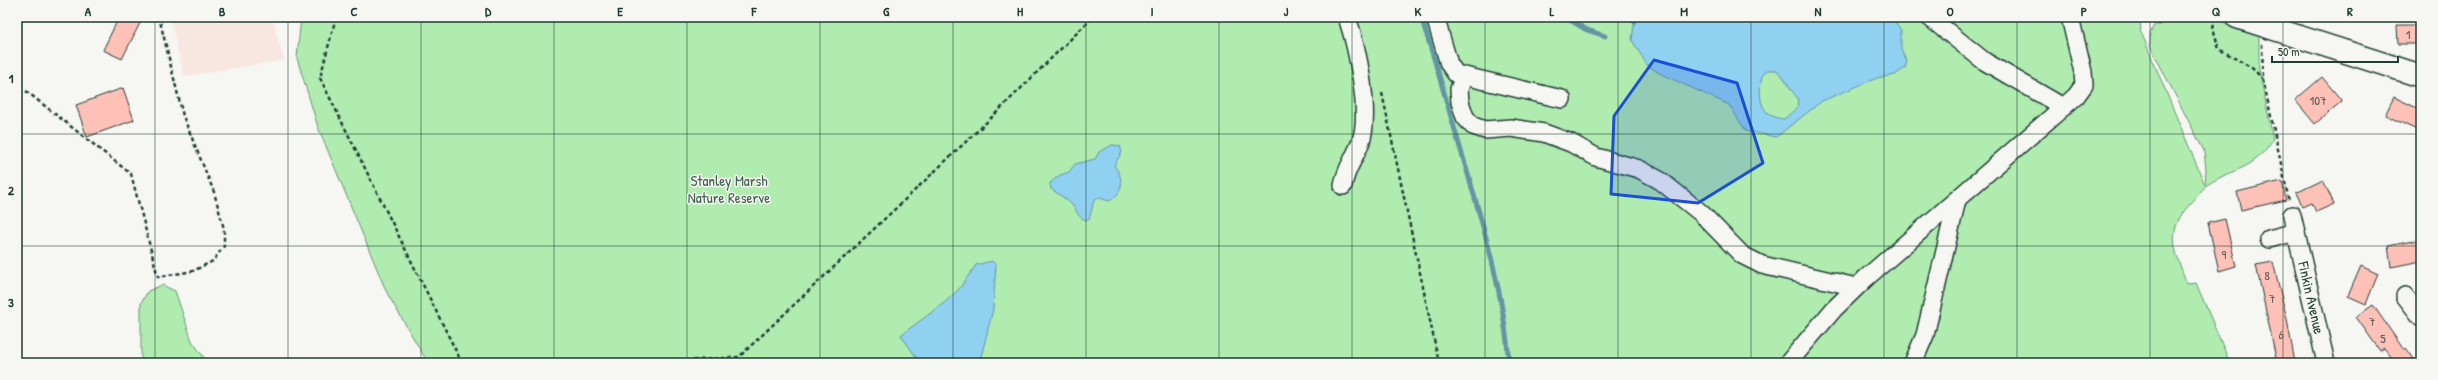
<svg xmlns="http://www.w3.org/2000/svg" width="2438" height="380" font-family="'Patrick Hand',sans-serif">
<rect width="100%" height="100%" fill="#f6f6f2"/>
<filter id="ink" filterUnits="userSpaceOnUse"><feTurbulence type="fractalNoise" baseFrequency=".025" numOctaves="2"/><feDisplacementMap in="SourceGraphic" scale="8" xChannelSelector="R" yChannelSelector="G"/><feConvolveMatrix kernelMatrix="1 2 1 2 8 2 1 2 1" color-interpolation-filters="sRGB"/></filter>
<g filter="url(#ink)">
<polygon fill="#f8e6e1" points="170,17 272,17 284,60 184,76"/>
<g fill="#b0ebb0" stroke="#689472">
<path d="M301 17H2140L2141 32 2205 185 2206 169 2204 151 2150 46V34L2154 25H2160L2142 17H2210L2259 35V69L2273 139C2253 172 2236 166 2207 185 2203 188 2198 196 2193 201 2164 230 2174 249 2187 284L2196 283 2230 363H428L387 293 318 127 297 58Z"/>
<polygon points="162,285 175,291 192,341 208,363 141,363 141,303 148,291"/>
</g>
<g fill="#90d0f1" stroke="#6395a5" fill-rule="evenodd">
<path d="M1635 17H1891L1901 31V49L1907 61 1905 68 1895 75 1877 78 1822 101 1776 137 1746 131 1729 105 1659 73 1647 65 1632 40ZM1767 70H1776C1784 76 1791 90 1798 99L1797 108 1784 119C1759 117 1758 96 1762 76Z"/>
<path d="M1112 145 1120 146 1122 152 1114 165C1124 179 1125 192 1109 201L1100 198 1094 200 1089 220C1079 220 1078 213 1073 206 1067 199 1058 194 1051 189L1050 183 1060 175 1069 172 1075 164 1095 159 1099 152Z"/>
<polygon points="992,261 996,265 993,309 981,357 971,363 916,363 916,357 901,335 944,303 959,289 976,265"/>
</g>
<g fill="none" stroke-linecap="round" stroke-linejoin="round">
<g stroke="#6395a5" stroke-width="5">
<path d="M1421 17C1436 62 1448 108 1462 154 1482 222 1504 292 1509 363"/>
<polyline points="1565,17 1587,30 1605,36"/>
<polyline points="1632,17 1634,21"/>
</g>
</g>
<g fill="#fdc1b8" stroke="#1f3d34">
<polygon points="119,17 143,17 122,59 103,50"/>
<polygon points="2397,25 2419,25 2419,44 2398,44"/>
<polygon points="2322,77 2342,101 2315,124 2295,100"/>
<polygon points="123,88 134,120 87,137 76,105"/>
<polygon points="2394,97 2421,110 2421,132 2385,115"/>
<polygon points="2323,180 2334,204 2316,212 2312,203 2303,207 2296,193"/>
<polygon points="2282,181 2286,200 2241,210 2237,192"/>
<polygon points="2225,219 2236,266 2219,271 2208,223"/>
<polygon points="2419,240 2421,261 2391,267 2388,246"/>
<polygon points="2273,262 2287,319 2295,363 2277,363 2256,265"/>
<polygon points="2361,266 2378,274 2366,304 2348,296"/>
<polygon points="2373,305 2404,350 2406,348 2417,363 2385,363 2392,358 2384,348 2380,351 2356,317"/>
</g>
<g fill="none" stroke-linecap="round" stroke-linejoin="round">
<defs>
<g id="minor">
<polyline points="1435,17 1449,64 1456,74 1562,99"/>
<polyline points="1929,17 1984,61 2063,107"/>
<polyline points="1464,76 1459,89 1460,102 1465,117 1473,126 1485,130 1511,128 1544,133 1571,143 1596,157 1639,169 1661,181 1701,213 1742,255 1762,265 1856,287"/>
<path d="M1343 186C1345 170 1356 156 1361 141 1371 111 1357 47 1347 17"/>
<path id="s1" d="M2292 215 2326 363"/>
<polyline points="2269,239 2296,232"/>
<polyline points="2405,296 2421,317"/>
<polyline points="1788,363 1834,309 1866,278 2076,96 2084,85 2083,72 2070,17"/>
<polyline points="1913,363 1925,335 1957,200"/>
</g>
<polyline id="major" points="2237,17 2421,76"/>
</defs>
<use href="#minor" stroke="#1f3d34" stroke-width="20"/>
<use href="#major" stroke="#1f3d34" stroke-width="25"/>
<g stroke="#1f3d34" stroke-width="2.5" stroke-dasharray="4 3" stroke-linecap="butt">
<polyline points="336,17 320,78 462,363"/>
<polyline points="2215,17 2213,28 2219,49 2252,68 2263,79"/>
<polyline points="17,27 24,17"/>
<polyline points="2262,44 2263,79 2289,201"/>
<polyline points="26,91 131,174 158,277 193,271 213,261 224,246 224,229 214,192 183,116 159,17"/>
<polyline points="1382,93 1439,363"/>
<polyline points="658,363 739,357 992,117 1093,17"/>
</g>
<use href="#minor" stroke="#f6f6f2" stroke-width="17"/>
<use href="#major" stroke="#f6f6f2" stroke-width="22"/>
</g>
</g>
<path fill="#1d4ed8" fill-opacity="0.2" stroke="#1d4ed8" stroke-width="3" stroke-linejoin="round" d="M1654 60 1737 83 1763 163 1698 203 1611 194 1614 116Z"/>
<path fill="none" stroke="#1f3d34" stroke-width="1" stroke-opacity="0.55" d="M155 17V363M288 17V363M421 17V363M554 17V363M687 17V363M820 17V363M953 17V363M1086 17V363M1219 17V363M1352 17V363M1485 17V363M1618 17V363M1751 17V363M1884 17V363M2017 17V363M2150 17V363M2283 17V363M17 134H2421M17 246H2421"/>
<g text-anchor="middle" stroke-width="3" stroke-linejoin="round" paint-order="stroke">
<g font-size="13" fill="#565e55">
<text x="2408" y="39">1</text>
<text x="2318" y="105">107</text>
<text x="2224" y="259">9</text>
<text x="2267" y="280">8</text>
<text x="2272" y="303">7</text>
<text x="2372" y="326">7</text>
<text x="2281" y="339">6</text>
<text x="2383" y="343">5</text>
</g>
<g font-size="15" fill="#3c604d" stroke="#f6f6f2">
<text x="729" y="186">Stanley Marsh<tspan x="729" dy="17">Nature Reserve</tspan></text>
</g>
<g font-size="15" fill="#1f3d34" stroke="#f6f6f2">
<text dy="5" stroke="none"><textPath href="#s1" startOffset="85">Finkin Avenue</textPath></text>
</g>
</g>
<rect width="2438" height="380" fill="none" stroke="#f6f6f2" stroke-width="44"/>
<path d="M2272 56v6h126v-6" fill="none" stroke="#1f3d34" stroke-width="2"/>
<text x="2278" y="56" font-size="12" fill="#1f3d34" stroke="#f6f6f2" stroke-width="3" paint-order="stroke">50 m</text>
<rect x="22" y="22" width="2394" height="336" fill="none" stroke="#1f3d34" stroke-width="1.5"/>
<g font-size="13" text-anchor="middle" font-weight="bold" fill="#1f3d34">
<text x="88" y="16">A</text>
<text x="222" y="16">B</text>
<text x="354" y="16">C</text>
<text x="488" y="16">D</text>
<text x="620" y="16">E</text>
<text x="754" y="16">F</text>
<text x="886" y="16">G</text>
<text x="1020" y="16">H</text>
<text x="1152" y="16">I</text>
<text x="1286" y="16">J</text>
<text x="1418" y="16">K</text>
<text x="1552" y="16">L</text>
<text x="1684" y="16">M</text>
<text x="1818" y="16">N</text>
<text x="1950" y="16">O</text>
<text x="2084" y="16">P</text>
<text x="2216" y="16">Q</text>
<text x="2350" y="16">R</text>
<text x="11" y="83">1</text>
<text x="11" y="195">2</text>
<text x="11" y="307">3</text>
</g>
</svg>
